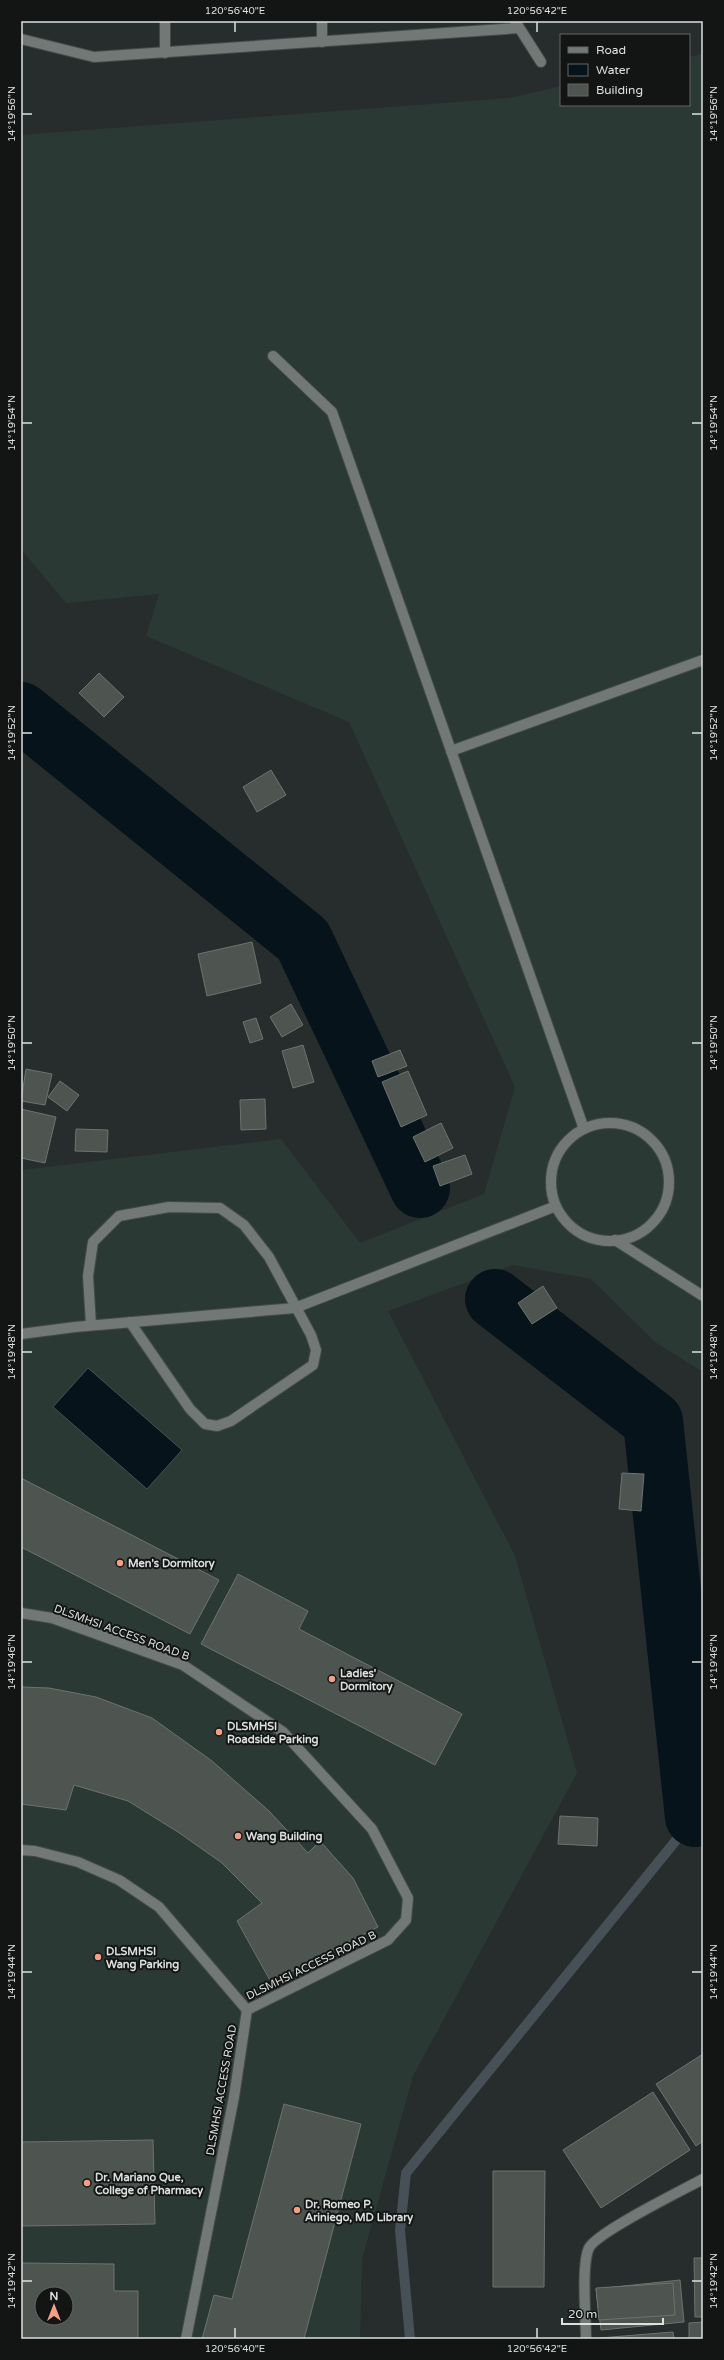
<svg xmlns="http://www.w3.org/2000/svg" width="724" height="2360" font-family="'Varela Round',sans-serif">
<rect width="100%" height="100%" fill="#272d2c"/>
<path fill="#2b3935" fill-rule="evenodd" d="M703 54V1372L655 1342 591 1279 513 1265 388 1311 515 1556 577 1773 413 2076 362 2259 360 2339H21V1170L281 1139 360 1243 484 1194 515 1087 349 722 146 636 159 594 66 603 21 549V135L510 98 561 86V105H689V57ZM42 2294H66V2318H42Z"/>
<polygon fill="#06131b" stroke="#465056" points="88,1368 182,1450 147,1489 53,1407"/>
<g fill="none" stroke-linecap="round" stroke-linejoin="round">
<polyline stroke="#465056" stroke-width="10" points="410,2339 400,2230 406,2173 695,1817 703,1822"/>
<g stroke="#06131b" stroke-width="60">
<polyline points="21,712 303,940 420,1188"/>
<polyline points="495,1299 653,1421 695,1817"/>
</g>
</g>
<g fill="#4e544f" stroke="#6d736e" fill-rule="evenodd">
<polygon points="99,673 124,697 104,717 79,693"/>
<polygon points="271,770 286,795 257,812 243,787"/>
<polygon points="252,942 261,983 207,996 198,954"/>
<polygon points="291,1004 303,1025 282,1037 270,1017"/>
<polygon points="256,1018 263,1039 250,1043 243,1022"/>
<polygon points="303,1045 314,1082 293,1088 282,1051"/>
<polygon points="400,1050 407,1066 378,1077 372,1061"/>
<polygon points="26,1069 52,1074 45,1105 21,1101"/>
<polygon points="408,1071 427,1115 401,1127 382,1082"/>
<polygon points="60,1081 79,1095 67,1111 48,1097"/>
<polygon points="265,1099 266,1129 241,1130 240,1100"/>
<polygon points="21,1109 56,1117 45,1163 21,1158"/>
<polygon points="441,1123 453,1148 425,1162 413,1137"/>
<polygon points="76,1129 108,1130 107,1152 75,1151"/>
<polygon points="465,1155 472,1174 440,1186 433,1166"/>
<polygon points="543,1286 557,1308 532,1324 518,1303"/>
<polygon points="622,1473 644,1474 641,1511 619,1509"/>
<polygon points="21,1478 219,1580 190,1634 21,1547"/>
<polygon points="238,1574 308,1611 299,1629 462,1714 435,1765 201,1644"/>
<polygon points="21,1687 49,1688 96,1697 152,1718 212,1761 269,1811 308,1853 320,1841 353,1878 378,1927 271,1982 237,1921 262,1903 222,1863 178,1832 128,1801 74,1785 66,1810 21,1804"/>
<polygon points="560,1816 598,1818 597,1846 558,1844"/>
<polygon points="703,2054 703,2141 696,2146 656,2084"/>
<polygon points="653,2092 690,2150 601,2208 563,2150"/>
<polygon points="284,2104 361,2124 304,2339 202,2339 214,2295 232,2299"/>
<polygon points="153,2140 155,2224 21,2226 21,2142"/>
<polygon points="493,2171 545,2171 544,2287 493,2287"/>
<polygon points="694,2258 703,2258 703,2317 695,2317"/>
<path d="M21 2263 114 2264V2291H138V2339H21ZM42 2294H66V2318H42Z"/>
<polygon points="680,2280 684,2322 601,2330 596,2289"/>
<polygon points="673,2283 675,2315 599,2320 596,2288"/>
<polygon points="703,2322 703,2339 689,2339 689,2323"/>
<polygon points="673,2332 674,2339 599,2339 599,2338"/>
</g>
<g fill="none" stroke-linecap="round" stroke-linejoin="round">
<defs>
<g id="service">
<polyline points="273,356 332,412 584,1129"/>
<polyline points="451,751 703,660"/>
<circle cx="610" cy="1182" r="59"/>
<polyline points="615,1240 703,1296"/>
<polyline points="91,1325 88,1276 93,1242 119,1216 169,1207 220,1208 244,1225 269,1257 311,1335 316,1350 313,1365 231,1421 217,1426 205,1424 190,1409 130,1322"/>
<polyline points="21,1334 75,1327 295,1308 556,1206"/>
<polyline points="21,1613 52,1618 183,1665 283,1732 372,1829 408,1898 406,1920 388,1940 247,2010"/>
<polyline points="21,1850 35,1851 78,1862 119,1880 159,1907 247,2010"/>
<polyline points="186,2339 234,2097 247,2010"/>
</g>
<g id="minor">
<polyline points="165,21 165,53"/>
<polyline points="322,21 322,42"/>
<polyline points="515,21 541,62"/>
<polyline points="21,39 94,57 519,28"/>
<path d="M586 2339C586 2319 581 2264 589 2248 597 2232 683 2190 703 2179"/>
</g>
</defs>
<use href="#service" stroke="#454b49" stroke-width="12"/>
<use href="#minor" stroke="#454b49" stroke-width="12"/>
<use href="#service" stroke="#717876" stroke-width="10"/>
<use href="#minor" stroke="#717876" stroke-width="10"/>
</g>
<path fill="none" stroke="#dce0df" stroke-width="1.5" d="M235 22V32M537 22V32M22 114H32M692 114H702M22 423H32M692 423H702M22 733H32M692 733H702M22 1043H32M692 1043H702M22 1352H32M692 1352H702M22 1662H32M692 1662H702M22 1972H32M692 1972H702M22 2281H32M692 2281H702M235 2328V2338M537 2328V2338"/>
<g fill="#f49e89" stroke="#121514" stroke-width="1.5">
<circle cx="120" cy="1563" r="4"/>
<circle cx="332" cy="1679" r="4"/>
<circle cx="219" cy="1732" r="4"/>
<circle cx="238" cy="1836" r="4"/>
<circle cx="98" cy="1957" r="4"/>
<circle cx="87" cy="2183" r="4"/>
<circle cx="297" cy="2210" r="4"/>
</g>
<g text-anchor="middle" stroke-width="4" stroke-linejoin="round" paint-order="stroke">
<g font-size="11" font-weight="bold" fill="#dce0df" stroke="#121514" text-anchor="start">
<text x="128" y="1567">Men's Dormitory</text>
<text x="340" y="1677">Ladies'<tspan x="340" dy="13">Dormitory</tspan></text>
<text x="227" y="1730">DLSMHSI<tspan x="227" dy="13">Roadside Parking</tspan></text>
<text x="246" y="1840">Wang Building</text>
<text x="106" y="1955">DLSMHSI<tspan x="106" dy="13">Wang Parking</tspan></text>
<text x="95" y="2181">Dr. Mariano Que,<tspan x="95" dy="13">College of Pharmacy</tspan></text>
<text x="305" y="2208">Dr. Romeo P.<tspan x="305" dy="13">Ariniego, MD Library</tspan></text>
</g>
<g font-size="11" fill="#dce0df" stroke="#121514">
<text transform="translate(122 1632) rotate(20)" y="4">DLSMHSI ACCESS ROAD B</text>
<text transform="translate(311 1965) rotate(-26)" y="4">DLSMHSI ACCESS ROAD B</text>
<text transform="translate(221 2090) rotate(-80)" y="4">DLSMHSI ACCESS ROAD</text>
</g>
</g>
<rect width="724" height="2360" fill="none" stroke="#121514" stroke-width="44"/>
<rect x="560" y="34" width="130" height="72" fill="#121514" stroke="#636665"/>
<rect x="568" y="47" width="20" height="6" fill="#717876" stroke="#636665"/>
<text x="596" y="54" font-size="12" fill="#dce0df">Road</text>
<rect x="568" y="64" width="20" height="12" fill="#06131b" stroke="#636665"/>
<text x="596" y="74" font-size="12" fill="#dce0df">Water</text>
<rect x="568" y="84" width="20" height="12" fill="#4e544f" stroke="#636665"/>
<text x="596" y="94" font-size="12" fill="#dce0df">Building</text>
<g transform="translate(54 2306)"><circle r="19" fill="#121514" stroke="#636665"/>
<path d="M0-3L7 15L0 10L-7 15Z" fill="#f49e89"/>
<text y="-6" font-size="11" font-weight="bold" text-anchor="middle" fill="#dce0df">N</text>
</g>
<path d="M562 2318v6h101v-6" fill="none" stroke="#dce0df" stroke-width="2"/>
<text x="568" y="2318" font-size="12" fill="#dce0df" stroke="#121514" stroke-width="3" paint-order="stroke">20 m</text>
<rect x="22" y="22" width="680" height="2316" fill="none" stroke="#dce0df" stroke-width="1.5"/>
<g font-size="10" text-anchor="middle" fill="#dce0df">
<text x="235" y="14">120°56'40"E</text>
<text x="537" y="14">120°56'42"E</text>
<text transform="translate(11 114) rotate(-90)" y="4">14°19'56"N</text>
<text transform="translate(713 114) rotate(-90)" y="4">14°19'56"N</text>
<text transform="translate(11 423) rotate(-90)" y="4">14°19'54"N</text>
<text transform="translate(713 423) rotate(-90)" y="4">14°19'54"N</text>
<text transform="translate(11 733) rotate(-90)" y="4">14°19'52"N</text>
<text transform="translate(713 733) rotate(-90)" y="4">14°19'52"N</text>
<text transform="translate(11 1043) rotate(-90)" y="4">14°19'50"N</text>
<text transform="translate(713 1043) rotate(-90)" y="4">14°19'50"N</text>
<text transform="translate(11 1352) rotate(-90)" y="4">14°19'48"N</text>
<text transform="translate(713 1352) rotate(-90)" y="4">14°19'48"N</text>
<text transform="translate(11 1662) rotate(-90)" y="4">14°19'46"N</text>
<text transform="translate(713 1662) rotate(-90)" y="4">14°19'46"N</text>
<text transform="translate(11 1972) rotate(-90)" y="4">14°19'44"N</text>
<text transform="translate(713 1972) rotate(-90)" y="4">14°19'44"N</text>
<text transform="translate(11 2281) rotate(-90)" y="4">14°19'42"N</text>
<text transform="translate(713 2281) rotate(-90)" y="4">14°19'42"N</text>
<text x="235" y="2352">120°56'40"E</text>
<text x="537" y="2352">120°56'42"E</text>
</g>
</svg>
